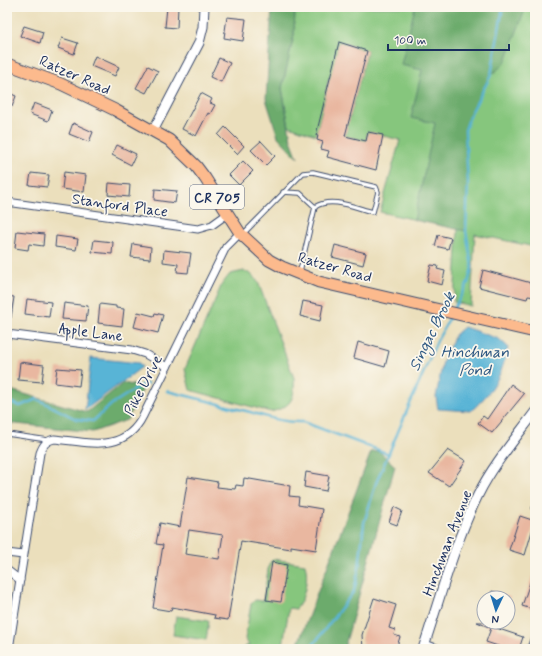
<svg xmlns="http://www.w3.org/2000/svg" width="542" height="656" font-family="Mynerve,sans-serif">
<rect width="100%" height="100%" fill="#fbf7ec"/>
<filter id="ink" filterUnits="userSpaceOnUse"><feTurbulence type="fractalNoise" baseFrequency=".025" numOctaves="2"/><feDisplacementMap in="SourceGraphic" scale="8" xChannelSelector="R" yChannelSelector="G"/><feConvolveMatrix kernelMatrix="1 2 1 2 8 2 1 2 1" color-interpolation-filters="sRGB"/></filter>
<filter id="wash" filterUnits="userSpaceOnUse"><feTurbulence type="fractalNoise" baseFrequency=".012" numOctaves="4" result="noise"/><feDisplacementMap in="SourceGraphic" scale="16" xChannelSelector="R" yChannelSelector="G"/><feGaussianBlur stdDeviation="0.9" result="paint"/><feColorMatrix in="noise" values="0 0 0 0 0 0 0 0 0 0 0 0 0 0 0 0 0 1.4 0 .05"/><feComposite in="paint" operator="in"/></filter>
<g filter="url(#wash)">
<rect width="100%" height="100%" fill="#ebdfbc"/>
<g fill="#86c67d" stroke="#507a6e">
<polygon points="295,7 535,7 535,247 475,234 471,306 454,302 458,229 380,212 400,140 368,132 366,141 345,136 367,51 339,42 331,78 329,78 316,135 289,126 282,88 294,35"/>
<path d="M244 271 251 274 258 282 294 378C295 399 292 406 271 412L190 390 185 369 222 284 230 274Z"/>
<path d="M273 559 305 564C309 576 305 599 296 609L289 608 283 645 279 649H243L244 647 249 645 245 639 251 604 255 600 263 601 269 564Z"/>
<polygon points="176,616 209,621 206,640 173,635"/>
</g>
<g fill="#6cab6c" stroke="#446d65">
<polygon points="272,7 295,7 294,35 282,88 291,140 298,158 278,137 266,99"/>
<polygon points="415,7 526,7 505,63 491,75 471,113 465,130 468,182 466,231 414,220 435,123 411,118 422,70 401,65"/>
<polygon points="123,383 144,387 127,420 93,432 7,423 7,389 87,412"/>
<polygon points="379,451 395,466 344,649 296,649 371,452"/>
</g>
<g fill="#58b4d6" stroke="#3a729a">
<path d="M464 327 499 339 508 347C501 377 494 390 471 411L438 409 436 397 443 361 455 335Z"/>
<polygon points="91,358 139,363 142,367 85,410"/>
</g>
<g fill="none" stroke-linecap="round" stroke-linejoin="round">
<g stroke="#58b4d6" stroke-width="2.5">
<polyline points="453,310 468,283 472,267 466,231 468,183 465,130 471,113 491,75 503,7"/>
<path d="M167 391C192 397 217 403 242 410 263 415 280 423 303 422L389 454"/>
<polyline points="7,401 20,406 37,399 76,419 93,421 112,404 143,384 148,384"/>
<polyline points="310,649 354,591 359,568 364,523 376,483 437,341 451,315"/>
</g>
</g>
<g id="blocks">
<g fill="#e9b7a0" fill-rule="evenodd">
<polygon points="167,7 178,7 177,28 165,27"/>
<polygon points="227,17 246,19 243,41 224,38"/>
<polygon points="24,26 43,32 40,43 20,36"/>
<polygon points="62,38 78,43 74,54 58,48"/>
<polygon points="339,42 367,51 345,136 366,141 368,132 383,135 376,170 327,157 329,151 321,149 323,142 317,140 318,135 316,135"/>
<polygon points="95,56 119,67 115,76 91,66"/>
<polygon points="219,58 230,63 221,82 210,77"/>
<polygon points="148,66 158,71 146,93 136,88"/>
<polygon points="7,92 16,96 12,107 7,105"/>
<polygon points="201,93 212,99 210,103 215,105 210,114 208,113 196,136 182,129"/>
<polygon points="34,103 52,110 48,121 30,114"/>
<polygon points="73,123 93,132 89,142 69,134"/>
<polygon points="225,127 244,146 237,154 218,135"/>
<polygon points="261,141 275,156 266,165 251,150"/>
<polygon points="117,145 136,154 131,165 112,155"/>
<polygon points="243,161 253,171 239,185 229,175"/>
<polygon points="64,172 86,175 84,192 62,189"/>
<polygon points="31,173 49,175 47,187 29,185"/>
<polygon points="109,183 130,185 129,197 108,195"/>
<polygon points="155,189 177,191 175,203 154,200"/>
<polygon points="17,231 44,234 43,246 29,244 28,250 15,248"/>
<polygon points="438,235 451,238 448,249 435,246"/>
<polygon points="56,236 78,239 76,250 55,247"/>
<polygon points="94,240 113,242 112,254 92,252"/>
<polygon points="133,244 151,247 150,259 131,257"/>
<polygon points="335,245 366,253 363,265 332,257"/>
<polygon points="164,250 191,253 188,273 177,272 178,264 163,262"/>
<polygon points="431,265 438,266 437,269 445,271 442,285 427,281"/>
<polygon points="483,270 535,284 535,297 528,296 527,299 479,287"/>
<polygon points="7,296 14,297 11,318 7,318"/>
<polygon points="27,299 51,302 49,317 25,314"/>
<polygon points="303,301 323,305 320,321 300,316"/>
<polygon points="64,303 88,306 86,321 62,319"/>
<polygon points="100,304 116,306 116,308 124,309 122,326 98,323"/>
<polygon points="138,312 154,316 155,313 163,315 158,333 134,327"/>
<polygon points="358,342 389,351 385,367 354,358"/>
<polygon points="20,362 44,365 42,382 18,380"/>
<polygon points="57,368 81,370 79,386 55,383"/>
<polygon points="511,384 524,394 492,433 478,423 483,416 487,419"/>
<polygon points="448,450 466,461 449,486 429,473"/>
<polygon points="306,472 329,476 326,491 304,487"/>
<path d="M188 477 218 482 217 487 235 489 236 485 243 486 244 478 290 486 289 496 299 497 298 505 322 509 316 550 291 546V549L241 541 228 620 214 618 215 615 172 607 171 611 153 608 163 545 156 544 160 523 180 527ZM189 530 223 535 219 559 185 554Z"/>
<polygon points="394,507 402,511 397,525 389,522"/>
<polygon points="520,516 535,521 525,555 509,550"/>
<polygon points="272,562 287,565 281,602 266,600"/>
<polygon points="534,571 535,571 535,610 522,606"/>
<polygon points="492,591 510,597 510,598 490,598"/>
<polygon points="374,598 396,605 389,628 395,630 394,635 400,637 396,649 363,649 362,635"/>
<polygon points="477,622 499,622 496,628 523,637 519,649 507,649 486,642 491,628"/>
</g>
</g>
</g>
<g filter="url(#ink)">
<use href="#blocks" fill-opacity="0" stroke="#3a496c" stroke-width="1"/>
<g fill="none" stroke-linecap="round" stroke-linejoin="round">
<defs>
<g id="service">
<polyline points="283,192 300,193 315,207"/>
<path d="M244 233 303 173 313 172 376 187 378 192 373 212C356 208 331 196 315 207L300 271"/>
<polyline points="7,434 48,440"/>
<polyline points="534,508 535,509"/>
<polyline points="529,649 533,637 535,636"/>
</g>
<g id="minor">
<polyline points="7,202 198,229 212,225 226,215"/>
<polyline points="7,334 132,350 145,354 167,367"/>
<polyline points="7,553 23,555"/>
<polyline points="7,570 20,580"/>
<polyline points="425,644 439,649"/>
<path d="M9 649 40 453C43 445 46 441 54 439 88 442 124 454 143 416L226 247 240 233"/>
</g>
<g id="tertiary">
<polyline points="153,131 199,43 203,27 204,7"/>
<path d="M423 649C440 598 454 544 478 495 493 465 515 439 535 412"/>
</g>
<polyline id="primary" points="7,64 61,84 115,110 169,140 196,166 205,178 240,233 269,260 282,267 319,282 535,332"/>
</defs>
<use href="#service" stroke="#3a496c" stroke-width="5.5"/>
<use href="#minor" stroke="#3a496c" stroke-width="9"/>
<use href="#tertiary" stroke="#3a496c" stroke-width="11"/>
<use href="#primary" stroke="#3a496c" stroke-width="13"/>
<use href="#service" stroke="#fff" stroke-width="3.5"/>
<use href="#minor" stroke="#fff" stroke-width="7"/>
<use href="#tertiary" stroke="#fff" stroke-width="9"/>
<use href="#primary" stroke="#fcba8d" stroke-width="11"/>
</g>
</g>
<g text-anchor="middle" stroke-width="3.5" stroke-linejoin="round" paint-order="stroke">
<rect fill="#fbf7ec" stroke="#5e6b89" stroke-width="1" x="190" y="185" width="54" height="24" rx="3"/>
<g font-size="14" font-weight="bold" fill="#1b2f5e">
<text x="217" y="202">CR 705</text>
</g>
<g font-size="15" fill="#1b2f5e" stroke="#fbf7ec">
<text transform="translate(75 75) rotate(24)" y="5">Ratzer Road</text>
<text transform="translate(120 205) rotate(8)" y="5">Stanford Place</text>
<text transform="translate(335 267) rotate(16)" y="5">Ratzer Road</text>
<text transform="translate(91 332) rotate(7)" y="5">Apple Lane</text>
<text transform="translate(143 385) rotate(-63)" y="5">Pike Drive</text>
<text transform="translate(447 543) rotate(-69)" y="5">Hinchman Avenue</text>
</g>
<g font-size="16" font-style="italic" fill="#2d5782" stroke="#fbf7ec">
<text transform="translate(431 331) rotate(-64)" y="6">Singac Brook</text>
<text x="475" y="357">Hinchman<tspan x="475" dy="18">Pond</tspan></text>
</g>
</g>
<rect width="542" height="656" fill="none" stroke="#fbf7ec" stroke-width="24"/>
<g transform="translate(496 610) rotate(184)"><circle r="19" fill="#fbf7ec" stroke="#a1a7b3"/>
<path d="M0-3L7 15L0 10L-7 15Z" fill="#1f6fb2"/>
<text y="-6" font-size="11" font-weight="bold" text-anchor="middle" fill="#1b2f5e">N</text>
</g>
<path d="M388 44v6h121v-6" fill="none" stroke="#1b2f5e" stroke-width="2"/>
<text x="394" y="44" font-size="12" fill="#1b2f5e" stroke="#fbf7ec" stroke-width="3" paint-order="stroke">100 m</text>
</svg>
